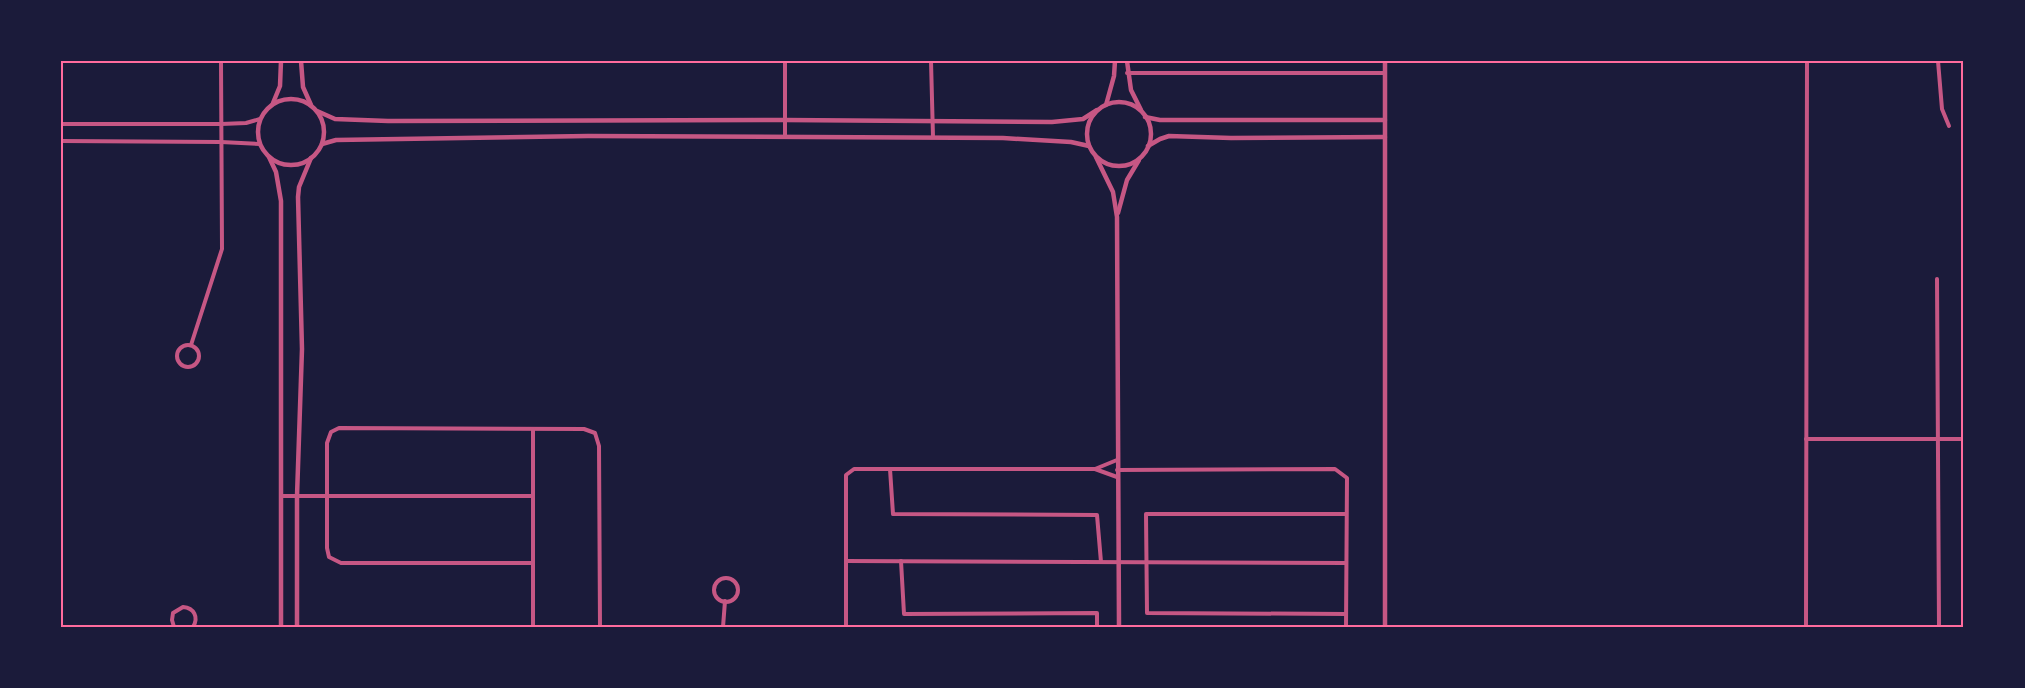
<svg xmlns="http://www.w3.org/2000/svg" width="2025" height="688" font-family="Manrope,sans-serif">
<rect width="100%" height="100%" fill="#1b1b3a"/>
<g fill="none" stroke-linecap="round" stroke-linejoin="round">
<g stroke="#c65784" stroke-width="4">
<polyline points="931,61 933,137"/>
<polyline points="1938,61 1942,109 1949,126"/>
<polyline points="1127,73 1385,73"/>
<polyline points="61,124 221,124 246,123 260,119"/>
<polyline points="785,137 785,61"/>
<polyline points="61,141 221,142 260,144"/>
<polyline points="1937,279 1939,627"/>
<circle cx="188" cy="356" r="11"/>
<polyline points="191,345 222,249 221,61"/>
<polyline points="1806,439 1964,439"/>
<polyline points="890,469 893,514 1097,515 1101,562"/>
<polyline points="1095,469 1117,477"/>
<polyline points="1117,470 1335,469 1347,478 1346,627"/>
<polyline points="281,496 533,496"/>
<polyline points="846,561 1346,563"/>
<polyline points="901,561 904,614 1097,613 1097,627"/>
<polyline points="533,563 341,563 329,557 327,548 327,443 331,432 339,428 584,429 595,433 599,446 600,627"/>
<circle cx="726" cy="590" r="12"/>
<polyline points="1346,614 1147,613 1146,514 1346,514"/>
<path d="M174 627 172 620 173 613 183 607C194 608 199 617 193 627"/>
<polyline points="533,627 533,429"/>
<polyline points="723,627 725,601"/>
<polyline points="846,627 846,475 854,469 1095,469 1117,460"/>
<polyline points="1806,627 1807,61"/>
</g>
<g stroke="#c65784" stroke-width="4.5">
<polyline points="301,61 303,87 311,105"/>
<polyline points="1127,61 1131,90 1141,110"/>
<circle cx="291" cy="132" r="33"/>
<circle cx="1119" cy="134" r="32"/>
<polyline points="273,103 280,86 281,61"/>
<polyline points="1106,105 1114,76 1115,61"/>
<polyline points="317,111 335,119 388,121 785,120 1052,122 1083,119 1097,110"/>
<polyline points="1145,117 1160,120 1385,120"/>
<polyline points="322,144 336,140 588,136 1003,138 1071,142 1089,146"/>
<polyline points="1148,146 1160,139 1169,136 1231,138 1385,137"/>
<polyline points="269,157 276,172 281,201 281,627"/>
<polyline points="1096,157 1113,192 1117,217 1119,627"/>
<polyline points="1118,213 1127,180 1139,160"/>
<polyline points="297,627 297,496 302,349 298,197 299,187 311,158"/>
<polyline points="1385,627 1385,61"/>
</g>
</g>
<rect width="2025" height="688" fill="none" stroke="#1b1b3a" stroke-width="125"/>
<rect x="62" y="62" width="1900" height="564" fill="none" stroke="#ff6b9d" stroke-width="2"/>
</svg>
